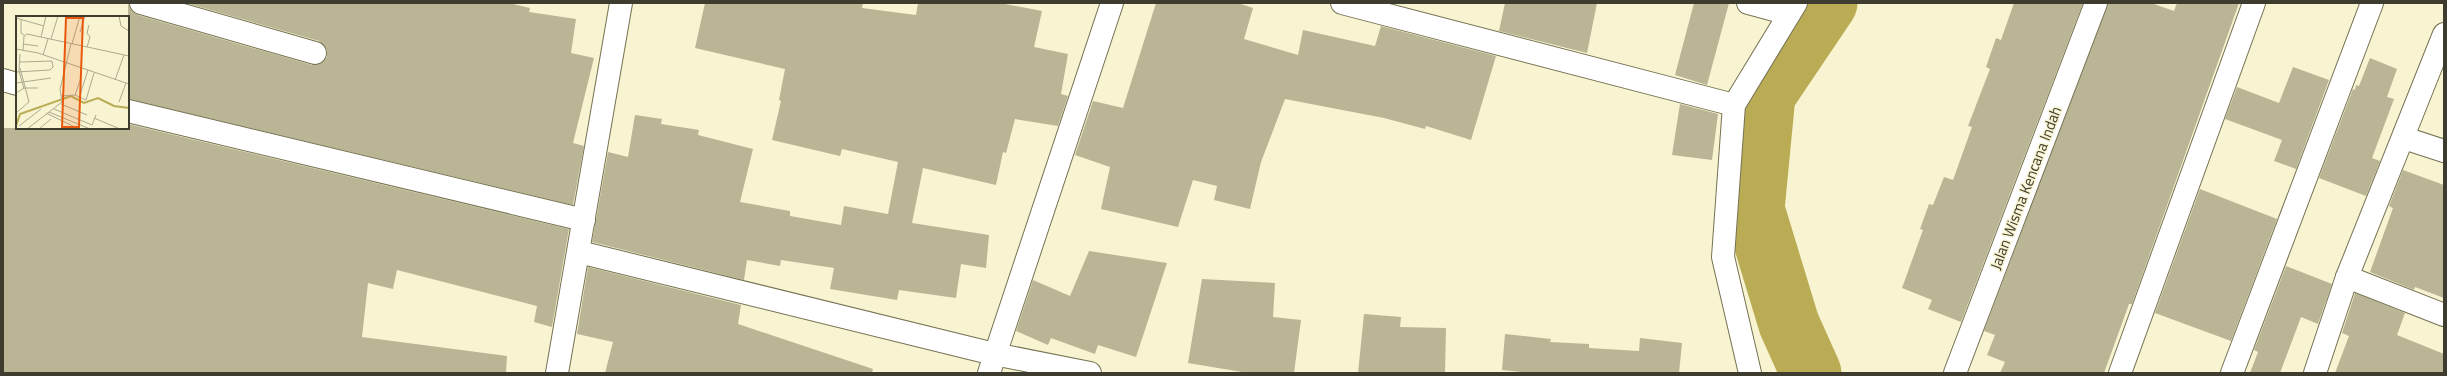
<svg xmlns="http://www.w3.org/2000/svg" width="2447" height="376" font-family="'Titillium Web',sans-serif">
<rect width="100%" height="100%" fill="#f8f3d1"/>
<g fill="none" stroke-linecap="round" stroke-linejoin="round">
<polyline stroke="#baac54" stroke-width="61" points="1811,373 1789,324 1754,209 1765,95 1827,3"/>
</g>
<g fill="#bab595">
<polygon points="128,3 132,11 138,15 312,65 318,65 327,57 327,50 319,41 186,3 509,3 530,8 529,12 576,19 571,53 594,58 573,143 584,146 573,205 128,99"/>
<polygon points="705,3 863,3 862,8 916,15 918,3 1000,3 1042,11 1034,47 1068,54 1061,94 1068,96 1058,126 1015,119 1006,153 1003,152 996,185 923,168 912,223 989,235 986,268 961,264 956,298 899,290 897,300 830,289 834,268 781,260 780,266 747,260 744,280 592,242 608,152 628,157 635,115 662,119 661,124 699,130 698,135 753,149 740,202 790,211 790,216 841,225 844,206 888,214 898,162 842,149 840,156 772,140 781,101 779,100 785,69 695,48"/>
<polygon points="1156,3 1238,3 1253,8 1244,39 1298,55 1303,30 1375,46 1381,26 1496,56 1471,140 1426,126 1425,129 1384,118 1285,99 1261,162 1250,209 1214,200 1217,186 1193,180 1178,227 1101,209 1110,167 1075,155 1093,101 1123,108"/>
<polygon points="1505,3 1597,3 1587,53 1499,31"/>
<polygon points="1694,3 1729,3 1707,85 1675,75"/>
<polygon points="2014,3 2083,3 1961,322 1928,309 1932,300 1902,288 1923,230 1920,229 1929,204 1933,205 1944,177 1953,180 1972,127 1968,126 1990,69 1986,67 1996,38 2001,40"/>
<polygon points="2108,3 2151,3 2174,11 2177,3 2239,3 2132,304 2129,304 2104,373 2000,373 2005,362 1987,355 1995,335 1984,331"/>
<polygon points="2370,58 2397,69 2387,97 2394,99 2372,158 2380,161 2366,196 2319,178 2353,89 2355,90 2356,85 2359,86"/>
<polygon points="2293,67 2329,80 2296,169 2274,161 2282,140 2225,119 2237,87 2279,103"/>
<polygon points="1680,104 1718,114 1712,160 1672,155"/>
<polygon points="128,124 569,229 552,327 534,322 537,306 397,270 393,289 368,283 362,337 507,356 506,373 3,373 3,128 128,128"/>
<polygon points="2403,170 2444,185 2444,298 2415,287 2414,290 2370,272 2393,208 2389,206"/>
<polygon points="2200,189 2277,219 2231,341 2155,313"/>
<polygon points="1089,251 1167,263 1136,357 1098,345 1095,354 1051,338 1048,345 1016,331 1033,280 1070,296"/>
<polygon points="2286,266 2332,284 2318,324 2301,317 2280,373 2250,373 2258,352 2254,350"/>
<polygon points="588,267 741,305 738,324 873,369 872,373 605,373 613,342 577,334"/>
<polygon points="1202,279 1275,283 1273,317 1301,320 1294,373 1248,373 1188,363"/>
<polygon points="2355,293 2405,313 2397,335 2444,354 2444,373 2335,373 2349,336 2342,333"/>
<polygon points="1364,314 1401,317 1400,327 1446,328 1445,373 1358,373"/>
<polygon points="1505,334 1551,339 1550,342 1589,344 1589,348 1639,351 1640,338 1682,343 1679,373 1531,373 1502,370"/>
</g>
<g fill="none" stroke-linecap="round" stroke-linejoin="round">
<defs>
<g id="minor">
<polyline points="141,3 315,53"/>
<polyline points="1342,3 1734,105"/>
<polyline points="1748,3 1789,14"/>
<polyline points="3,80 17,84"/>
<polyline points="128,111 584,220"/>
<polyline points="2404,138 2444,151"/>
<polyline points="579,252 994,354 1090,373"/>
<polyline points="2347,277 2444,315"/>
<polyline points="557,373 621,3"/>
<polyline points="989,373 1112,3"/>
<polyline points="1750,373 1723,257 1734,105 1796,3"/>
<polyline points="1955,373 2096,3"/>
<polyline points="2120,373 2254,3"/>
<polyline points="2232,373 2372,3"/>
<polyline points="2315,373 2347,277 2444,34"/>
</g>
</defs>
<use href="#minor" stroke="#767253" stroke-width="24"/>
<use href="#minor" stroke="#fff" stroke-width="22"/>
</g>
<g text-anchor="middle" stroke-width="3" stroke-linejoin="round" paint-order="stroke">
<g font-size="15" fill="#3e3c2f" stroke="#f8f3d1">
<text transform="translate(2026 188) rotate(-69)" y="5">Jalan Wisma Kencana Indah</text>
</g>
</g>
<g transform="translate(16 16)">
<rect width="113" height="113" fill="#f8f3d1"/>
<path fill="none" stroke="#baac54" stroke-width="2" d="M0 110 4 98 55 80 68 87 82 82 98 90 113 92"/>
<path fill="none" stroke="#aeaa90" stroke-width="1" d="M103 0 105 10 113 15M0 2 28 10M5 4V17L8 19M64 16 69 0M25 21 30 0M35 23 42 0M7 28 22 30M56 28 64 0M71 31 74 21 71 17 73 9M0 33 22 37 113 68M7 35 8 20 11 18 113 40M4 38 3 55 8 73M27 39 32 23M0 56 34 54 37 51 36 45 4 46M99 64 108 39M0 67 35 62M0 77 8 72H22M59 79 65 62M45 80 59 79 70 84 78 57M63 82 72 54M103 86 110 67M45 88 71 99M38 93 76 109 80 99M33 96 74 113M0 97 13 86 4 52M30 97 63 113M78 102 104 113M3 110 25 93M11 113 46 86 44 73 55 28M23 113 35 103"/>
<path fill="#e8590c" fill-opacity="0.15" stroke="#e8590c" stroke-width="2" d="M50 2H67L63 111H46Z"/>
<rect width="113" height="113" fill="none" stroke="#3e3c2f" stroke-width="2"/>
</g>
<rect width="2447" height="376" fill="none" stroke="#3e3c2f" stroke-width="8"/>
</svg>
